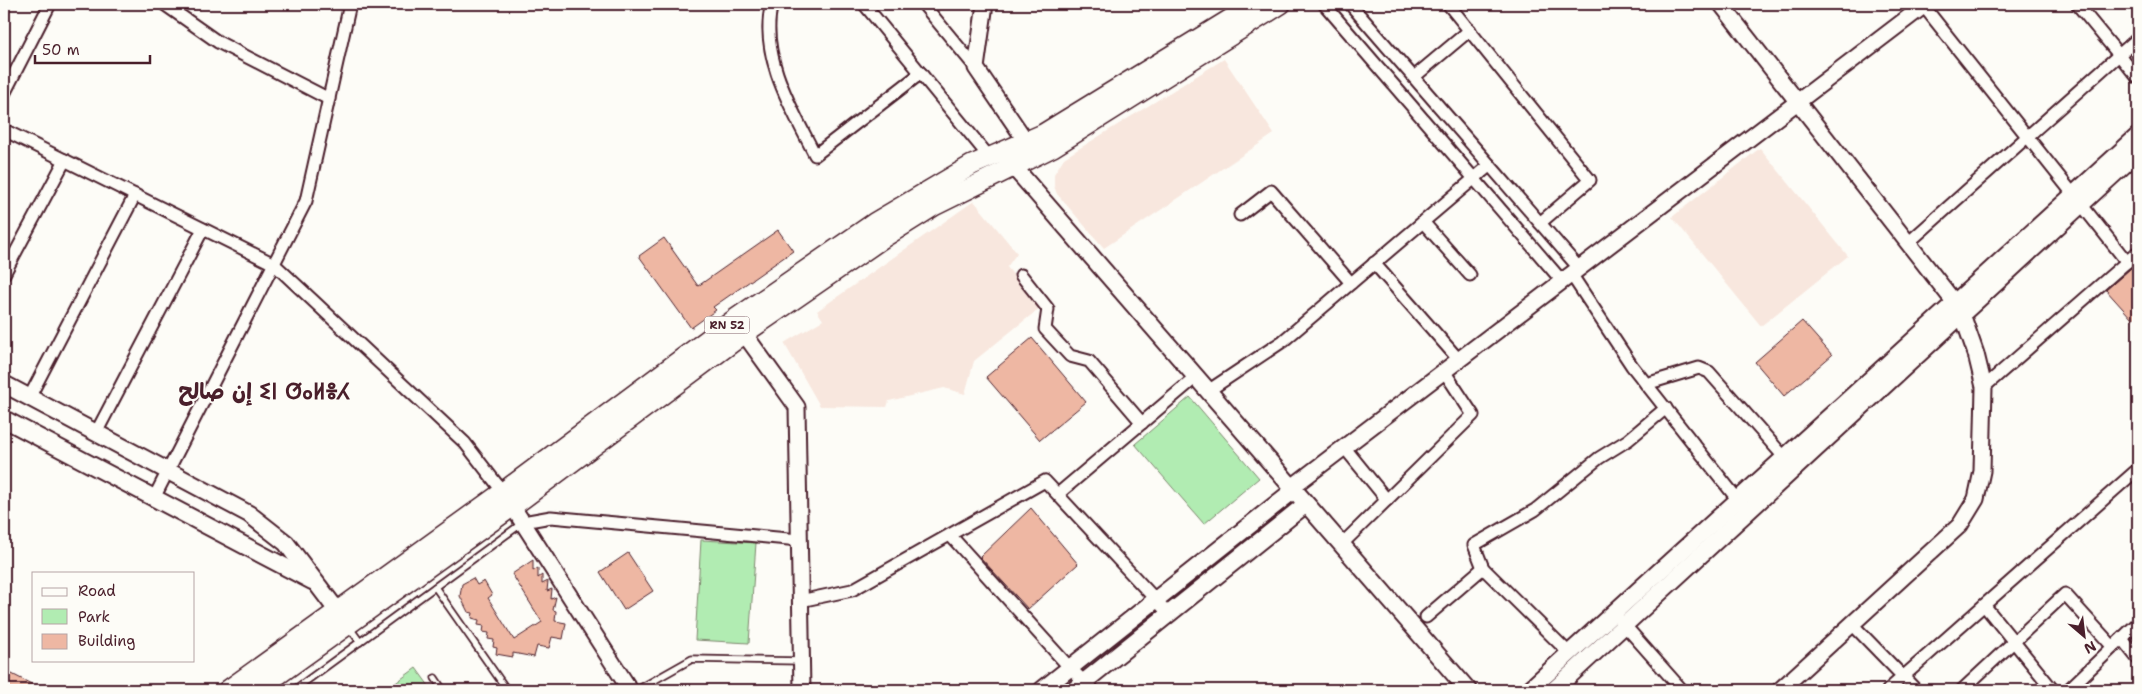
<svg xmlns="http://www.w3.org/2000/svg" width="2142" height="694" font-family="'Shantell Sans','Playpen Sans Arabic','Noto Sans Tifinagh',sans-serif">
<rect width="100%" height="100%" fill="#fdfcf7"/>
<filter id="ink" filterUnits="userSpaceOnUse"><feTurbulence type="fractalNoise" baseFrequency=".02" numOctaves="2"/><feDisplacementMap in="SourceGraphic" scale="10" xChannelSelector="R" yChannelSelector="G"/><feConvolveMatrix kernelMatrix="1 2 1 2 8 2 1 2 1" color-interpolation-filters="sRGB"/></filter>
<g filter="url(#ink)">
<g fill="#f8e7de">
<polygon points="1224,59 1274,134 1104,248 1057,194 1054,186 1054,174 1064,158"/>
<polygon points="1760,148 1848,256 1761,326 1672,217"/>
<polygon points="974,201 1017,253 1007,267 1040,308 974,361 965,394 944,388 889,401 887,407 820,406 784,343 823,320 817,311"/>
</g>
<g fill="#b1ecb2" stroke="#7e866e">
<polygon points="1190,397 1259,478 1204,524 1135,444"/>
<polygon points="701,540 756,543 749,643 695,640"/>
<polygon points="416,668 432,690 386,690"/>
</g>
<g fill="#eeb7a3" stroke="#4a1f2b">
<polygon points="778,230 793,251 713,307 716,310 691,328 639,256 664,238 698,286"/>
<polygon points="2138,262 2138,314 2132,319 2106,290"/>
<polygon points="1802,321 1832,355 1784,396 1755,362"/>
<polygon points="1032,338 1086,402 1040,440 986,377"/>
<polygon points="1031,508 1078,564 1028,609 980,557"/>
<polygon points="628,553 653,591 624,610 600,572"/>
<polygon points="533,560 533,571 538,568 538,578 542,575 542,584 548,581 547,591 552,589 551,599 556,597 553,610 556,611 555,621 566,623 563,639 552,637 549,648 537,646 534,657 513,653 513,657 496,654 497,648 493,647 494,640 488,639 489,633 483,632 484,626 478,625 479,620 472,618 473,613 468,612 460,596 462,584 473,578 477,585 484,581 492,595 488,598 514,640 542,622 512,574"/>
<polygon points="10,673 43,690 4,690 4,684"/>
</g>
<g fill="none" stroke-linecap="round" stroke-linejoin="round">
<defs>
<g id="service">
<polyline points="435,587 507,690"/>
<polyline points="349,627 360,642"/>
<polyline points="435,678 443,690"/>
<polyline points="294,690 521,524"/>
<polyline points="637,690 692,659 801,661"/>
</g>
<g id="minor">
<polyline points="164,4 218,42 329,99"/>
<path d="M767 4 771 7C760 58 793 111 815 155L921 73"/>
<polyline points="864,4 990,158"/>
<polyline points="923,4 976,68"/>
<polyline points="1324,4 1562,281"/>
<polyline points="1350,4 1579,268"/>
<polyline points="1448,4 1590,180 1540,223"/>
<polyline points="1922,4 2127,262"/>
<polyline points="2077,4 2138,78"/>
<polyline points="1414,77 1470,30"/>
<polyline points="4,94 50,4"/>
<polyline points="4,130 274,264 465,443 503,492"/>
<polyline points="1240,215 1271,191 1351,283"/>
<polyline points="1423,222 1470,275"/>
<polyline points="1908,243 2138,38"/>
<polyline points="1374,263 1459,360"/>
<polyline points="4,274 65,160"/>
<polyline points="1571,274 1632,366 1738,500"/>
<polyline points="1021,275 1048,309 1045,329 1070,356 1089,361 1142,423"/>
<polyline points="1646,384 1699,368 1709,372 1785,458"/>
<polyline points="1984,387 2138,252"/>
<polyline points="1208,391 1283,341 1490,165"/>
<polyline points="29,398 135,195"/>
<polyline points="96,433 203,229"/>
<polyline points="1344,447 1387,500"/>
<polyline points="1058,494 1196,377"/>
<polyline points="154,498 306,201 350,4"/>
<polyline points="523,522 551,517 799,540"/>
<polyline points="950,535 1070,668 1093,690"/>
<polyline points="1341,545 1473,415 1444,371"/>
<polyline points="800,601 852,590 1045,481 1169,614"/>
<polyline points="1984,605 2053,690"/>
<polyline points="1426,617 1483,568"/>
<polyline points="1620,620 1682,690"/>
<polyline points="1852,624 1916,690"/>
<polyline points="2122,639 2138,659"/>
<polyline points="1570,654 1483,568 1474,545 1535,510 1599,458 1628,440 1666,408"/>
<polyline points="1888,690 2138,469"/>
<polyline points="1962,690 2065,594 2113,647"/>
<polyline points="2068,690 2138,623"/>
</g>
<g id="tertiary">
<polyline points="985,4 976,68 1032,150"/>
<polyline points="1721,4 1955,303 1962,314 1976,354 1984,387 1982,471 1976,499 1960,525 1780,690"/>
<polyline points="738,325 797,407 802,690"/>
<polyline points="1292,487 1926,4"/>
<polyline points="507,498 630,690"/>
</g>
<g id="secondary">
<polyline points="1006,158 1468,690"/>
<polyline points="4,384 249,514 286,543 345,621"/>
<polyline points="4,419 312,581"/>
<polyline points="1042,690 1294,490"/>
<polyline points="1074,690 1306,504"/>
<polyline points="1529,690 2138,136"/>
<polyline points="1554,690 2138,152"/>
</g>
<g id="primary">
<polyline points="228,690 503,492 735,319 874,223 972,165 1043,134 1255,4"/>
<polyline points="257,690 513,506 745,333 883,238 934,206 1053,147 1281,4"/>
</g>
</defs>
<use href="#service" stroke="#4a1f2b" stroke-width="9"/>
<use href="#minor" stroke="#4a1f2b" stroke-width="15"/>
<use href="#tertiary" stroke="#4a1f2b" stroke-width="19"/>
<use href="#secondary" stroke="#4a1f2b" stroke-width="20"/>
<use href="#primary" stroke="#4a1f2b" stroke-width="22"/>
<use href="#service" stroke="#fdfcf7" stroke-width="5.5"/>
<use href="#minor" stroke="#fdfcf7" stroke-width="11"/>
<use href="#tertiary" stroke="#fdfcf7" stroke-width="15"/>
<use href="#secondary" stroke="#fdfcf7" stroke-width="16"/>
<use href="#primary" stroke="#fdfcf7" stroke-width="19"/>
</g>
</g>
<g text-anchor="middle" stroke-width="4" stroke-linejoin="round" paint-order="stroke">
<rect fill="#fdfcf7" stroke="#806168" stroke-width="1" x="704.5" y="316.5" width="45" height="17" rx="4"/>
<g font-size="11" font-weight="bold" fill="#4a1f2b">
<text x="727" y="329">RN 52</text>
</g>
<g font-size="22" font-weight="bold" fill="#4a1f2b" stroke="#fdfcf7">
<text x="264" y="399">إن صالح ⵉⵏ ⵚⴰⵍⴻⵃ</text>
</g>
</g>
<rect width="2142" height="694" fill="none" stroke="#fdfcf7" stroke-width="20"/>
<rect x="10" y="10" width="2122" height="674" fill="none" stroke="#4a1f2b" stroke-width="2" filter="url(#ink)"/>
<rect x="32" y="572" width="162" height="90" fill="#fdfcf7" stroke="#b5a4a5"/>
<rect x="42" y="588" width="25" height="8" fill="#fdfcf7" stroke="#b5a4a5"/>
<text x="78" y="596" font-size="15" fill="#4a1f2b">Road</text>
<rect x="42" y="609" width="25" height="15" fill="#b1ecb2" stroke="#b5a4a5"/>
<text x="78" y="622" font-size="15" fill="#4a1f2b">Park</text>
<rect x="42" y="634" width="25" height="15" fill="#eeb7a3" stroke="#b5a4a5"/>
<text x="78" y="646" font-size="15" fill="#4a1f2b">Building</text>
<g transform="translate(2084 636) rotate(152)" stroke="#fdfcf7" stroke-width="4" paint-order="stroke">
<path d="M0-4L9 19L0 12L-9 19Z" fill="#4a1f2b"/>
<text y="-8" font-size="14" font-weight="bold" text-anchor="middle" fill="#4a1f2b">N</text>
</g>
<path d="M35 55v8h115v-8" fill="none" stroke="#4a1f2b" stroke-width="2.5"/>
<text x="42" y="55" font-size="15" fill="#4a1f2b" stroke="#fdfcf7" stroke-width="4" paint-order="stroke">50 m</text>
</svg>
